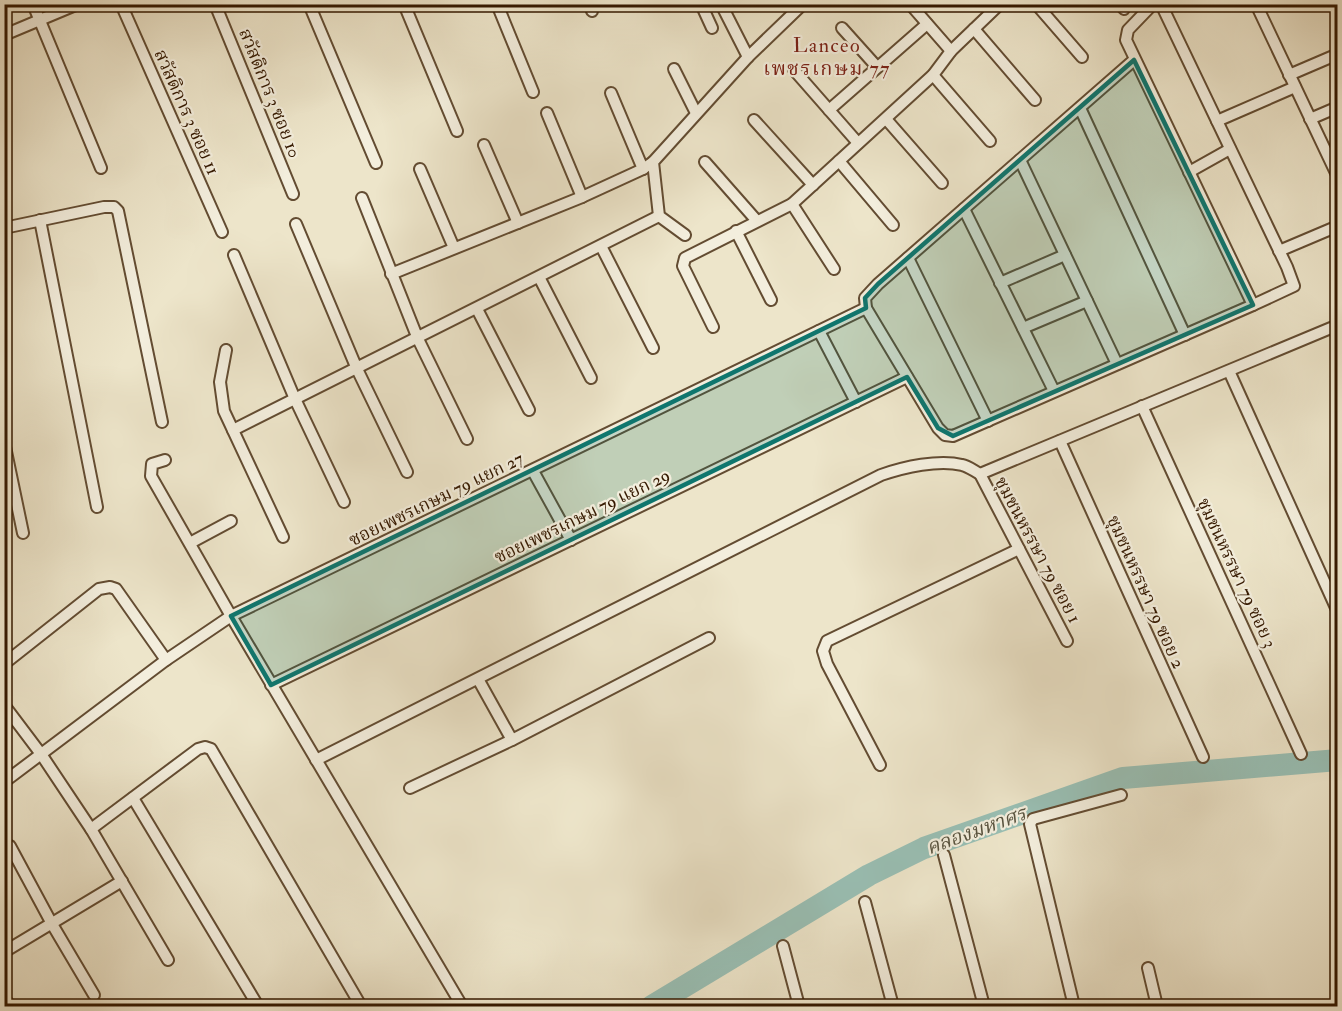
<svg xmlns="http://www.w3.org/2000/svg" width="1342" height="1011" font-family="'IM FELL Double Pica','Noto Serif Thai',serif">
<rect width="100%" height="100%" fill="#ede5ca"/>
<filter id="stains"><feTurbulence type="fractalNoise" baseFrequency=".00333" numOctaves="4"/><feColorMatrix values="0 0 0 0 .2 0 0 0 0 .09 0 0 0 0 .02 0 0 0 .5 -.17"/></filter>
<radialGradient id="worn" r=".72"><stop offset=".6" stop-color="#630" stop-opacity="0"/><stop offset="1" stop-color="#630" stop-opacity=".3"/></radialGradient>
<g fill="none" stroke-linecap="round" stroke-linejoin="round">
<polyline stroke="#99bfb4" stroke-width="22" points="652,1006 869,875 924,848 1123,778 1338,760"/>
<defs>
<g id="minor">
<polyline points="33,4 101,168"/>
<polyline points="121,4 222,232"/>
<polyline points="215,4 293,194"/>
<polyline points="309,4 376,163"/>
<polyline points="404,4 457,131"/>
<polyline points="497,4 533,92"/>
<polyline points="590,4 592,11"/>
<polyline points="701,4 712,28"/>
<polyline points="721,4 748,57"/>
<polyline points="910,4 951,51"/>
<polyline points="1036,4 1082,57"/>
<polyline points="1120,4 1124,9"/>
<polyline points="1161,4 1287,267 1294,286 1253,305"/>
<polyline points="1256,4 1338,177"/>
<polyline points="842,28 877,67"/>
<polyline points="974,29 1035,100"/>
<polyline points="4,35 78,4"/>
<polyline points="1134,60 878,284 865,298 866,308 938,428 945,435 953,436 1253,305 1126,40 1128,30 1153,4"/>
<polyline points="674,69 696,113"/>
<polyline points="794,70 858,143"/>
<polyline points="933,75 990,141"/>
<polyline points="1289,75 1338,54"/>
<polyline points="611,93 643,169"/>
<polyline points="1080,108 1185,335"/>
<polyline points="829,110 927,24"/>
<polyline points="547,113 582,197"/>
<polyline points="886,119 942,183"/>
<polyline points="1310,119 1338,107"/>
<polyline points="754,120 813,185"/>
<polyline points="1217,121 1295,87"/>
<polyline points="484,145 518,223"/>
<polyline points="1020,160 1117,364"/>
<polyline points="839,161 893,225"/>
<polyline points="705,162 757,221"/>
<polyline points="420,169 454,248"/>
<polyline points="1189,172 1230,149"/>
<polyline points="362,198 418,339 467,439"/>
<polyline points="792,204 834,269"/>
<polyline points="964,209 1054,391"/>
<polyline points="40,220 97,507"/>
<polyline points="296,224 357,369 407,472"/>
<polyline points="4,228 104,207 114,207 118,211 162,422"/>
<polyline points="736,231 771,300"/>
<polyline points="685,235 659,216 653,162 748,57 803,4"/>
<polyline points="601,246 653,348"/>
<polyline points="1279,251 1338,226"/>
<polyline points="234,255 295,399 344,502"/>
<polyline points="908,258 988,421"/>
<polyline points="391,274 582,197 643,169 653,162"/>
<polyline points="539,277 591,378"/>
<polyline points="1000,283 1065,255"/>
<polyline points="477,309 529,410"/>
<polyline points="713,327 683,266 685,258 792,204 933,75 951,51 1000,4"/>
<polyline points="1023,328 1087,301"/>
<polyline points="819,331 856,402"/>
<polyline points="226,350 220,382 224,411 283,537"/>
<polyline points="1229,371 1338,612"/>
<polyline points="1142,406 1301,754"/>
<polyline points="233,430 659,216"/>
<polyline points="1060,441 1203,757"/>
<polyline points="4,442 23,533"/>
<polyline points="165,460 152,464 151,476 231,616 462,1006"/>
<polyline points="533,471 571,540"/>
<polyline points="980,474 1067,641"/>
<polyline points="190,543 231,521"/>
<polyline points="4,664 99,589 110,587 116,589 166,660"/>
<polyline points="478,679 512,740"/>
<polyline points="271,685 907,377"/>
<polyline points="4,705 41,754 91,829 168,960"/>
<path d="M316 760 881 475C904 467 939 459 962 465 968 466 974 471 980 474L1338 325"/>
<polyline points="880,765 827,664 823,651 827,641 1019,549"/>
<polyline points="4,782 166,660 231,616 866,308"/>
<polyline points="410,788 512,740 709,638"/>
<polyline points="133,798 258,1006"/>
<polyline points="91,829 198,749 205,747 211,749 361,1006"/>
<polyline points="10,846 52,924 94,995"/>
<polyline points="944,855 984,1006"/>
<polyline points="865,902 893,1006"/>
<polyline points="783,946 799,1006"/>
<polyline points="4,952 122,881"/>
<polyline points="1148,968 1157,1006"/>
<polyline points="4,998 10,1006"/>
<polyline points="1074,1006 1030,824 1033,819 1121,795"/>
</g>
</defs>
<use href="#minor" stroke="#634c32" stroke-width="14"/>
<use href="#minor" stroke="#f3eedd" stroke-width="10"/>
</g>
<path fill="#0f766e" fill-opacity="0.2" stroke="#0f766e" stroke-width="4.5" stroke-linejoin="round" d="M1134 60 1253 305 953 436 938 428 907 377 271 685 231 616 866 308 865 298 878 284Z"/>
<g text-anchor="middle" stroke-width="4.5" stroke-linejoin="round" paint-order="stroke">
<g font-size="18" fill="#351900" stroke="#f3eedd">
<text transform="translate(270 93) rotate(68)" y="6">สวัสดิการ 3 ซอย 10</text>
<text transform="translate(187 112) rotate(66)" y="6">สวัสดิการ 3 ซอย 11</text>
<text transform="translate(436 499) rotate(-26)" y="6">ซอยเพชรเกษม 79 แยก 27</text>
<text transform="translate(582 516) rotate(-26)" y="6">ซอยเพชรเกษม 79 แยก 29</text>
<text transform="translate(1038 550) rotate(62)" y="6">ชุมชนหรรษา 79 ซอย 1</text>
<text transform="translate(1237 573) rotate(65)" y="6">ชุมชนหรรษา 79 ซอย 3</text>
<text transform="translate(1146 592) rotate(66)" y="6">ชุมชนหรรษา 79 ซอย 2</text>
</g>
<g font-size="20" letter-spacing="1.5" fill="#7a1f14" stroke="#f3eedd">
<text x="827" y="52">Lanceo<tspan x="827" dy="23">เพชรเกษม 77</tspan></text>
</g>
<g font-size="20" font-style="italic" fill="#58533f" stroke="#f3eedd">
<text transform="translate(976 830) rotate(-20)" y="7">คลองมหาศร</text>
</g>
</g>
<rect width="1342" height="1011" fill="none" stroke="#ede5ca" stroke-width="24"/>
<rect x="6" y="6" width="1330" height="999" fill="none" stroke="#351900" stroke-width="3"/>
<rect x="12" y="12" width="1318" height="987" fill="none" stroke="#351900" stroke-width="1.5"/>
<rect width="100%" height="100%" filter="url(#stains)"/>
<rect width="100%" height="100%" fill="url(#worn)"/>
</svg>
